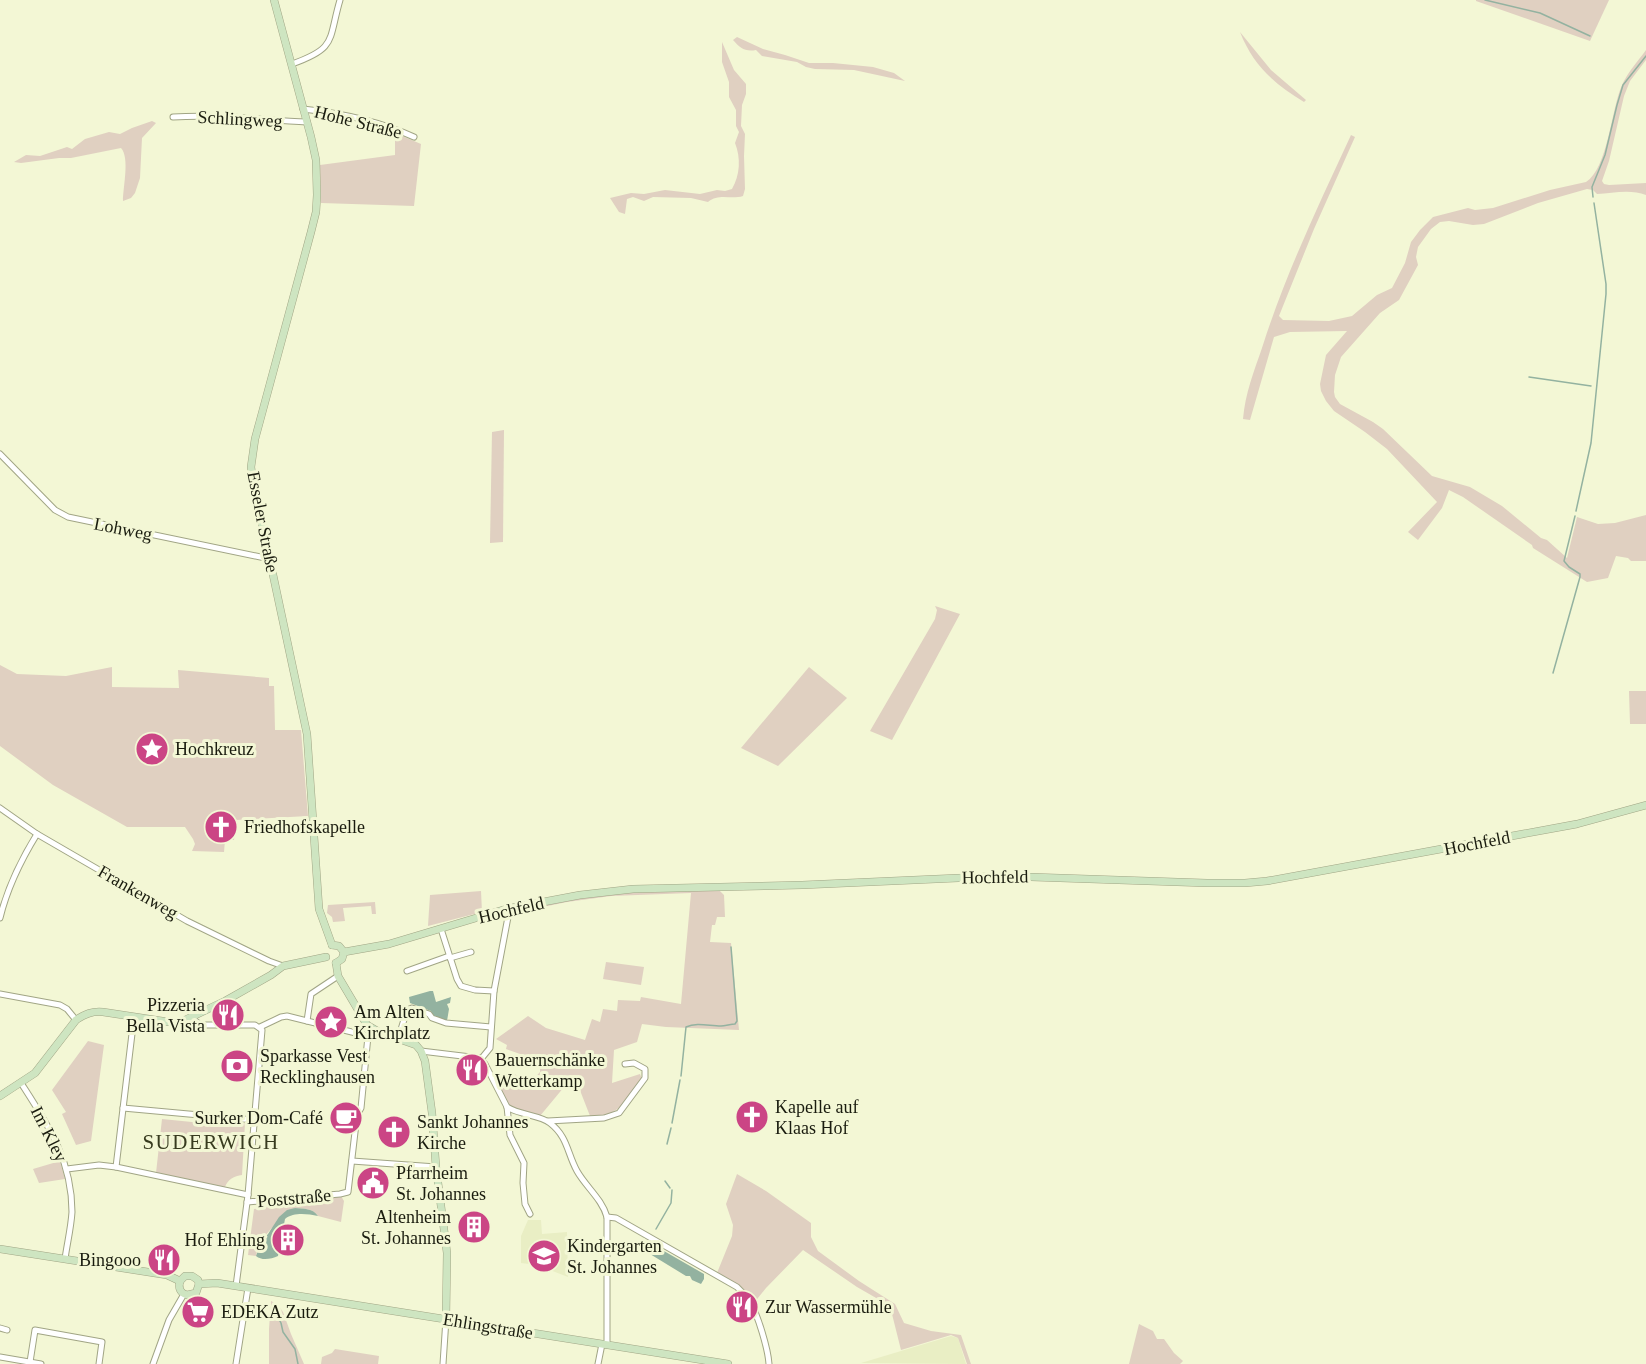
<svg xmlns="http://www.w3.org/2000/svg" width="1646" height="1364" font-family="'Times New Roman',serif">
<rect width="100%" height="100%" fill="#f3f7d5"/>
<g fill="#e9eec4">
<polygon points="528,1220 541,1220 542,1234 567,1232 568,1277 537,1265 521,1263 521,1236"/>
<polygon points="951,1336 958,1338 966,1364 861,1363"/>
</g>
<g fill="#e0d0c1">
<polygon points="1476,0 1609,0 1590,41 1476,1"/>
<path d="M1240 32 1271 70 1306 100 1304 102C1274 84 1253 65 1240 32Z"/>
<path d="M737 37 763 49 785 55 809 63H833L873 67 894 73 905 81 854 70 815 69 806 67 797 62 762 56 756 50C745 52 740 48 733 40Z"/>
<path d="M722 42 734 70 746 84V94L742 105 741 126 745 134 744 156 745 189 743 196C731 200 719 193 708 202L691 198 653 197 644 201 633 197 627 199 625 214 619 212 610 198 631 193 644 194 665 190 700 194 717 190 725 191 732 189C740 175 741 158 735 143L739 132 736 126V110L729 97V82L722 62Z"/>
<path d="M1646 50V60L1630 81 1624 96 1609 161 1602 181 1604 184 1609 185 1646 183V195C1631 189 1613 193 1597 194L1593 190 1587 189 1538 203 1484 224 1473 225 1449 221 1440 222 1431 229 1418 247 1416 257 1418 265 1399 300 1380 313 1341 357 1335 375 1334 392 1335 397 1340 404 1373 422 1383 429 1432 476 1470 487 1502 506 1541 538 1547 540 1567 558 1577 517 1598 524 1615 523 1646 515V561H1631L1628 558 1616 556 1608 578 1587 582 1533 548 1532 545 1463 497 1449 490 1442 508 1418 540 1408 532 1437 502 1387 449 1365 432 1334 411 1326 401 1321 391 1320 384 1326 355 1347 331 1290 332 1274 337 1250 420 1243 419C1245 394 1254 371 1262 348 1285 275 1319 204 1351 135L1355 137 1314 229 1279 316 1283 320 1329 321 1352 316 1377 295 1392 288 1405 263 1411 242 1420 230 1433 217 1468 208 1475 210 1493 208 1550 190 1586 182C1608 168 1611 110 1622 85 1628 72 1638 61 1646 50Z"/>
<path d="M152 121 156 123 142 138 140 178 135 193 131 198 123 201C123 187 130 158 121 148L71 158H59L21 163 14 162 26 155 40 156 67 147 72 149 85 139 109 132 120 134 132 128Z"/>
<polygon points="395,133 421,144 414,206 321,203 320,165 395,155"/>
<polygon points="504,430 503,542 490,543 492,432"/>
<polygon points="935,606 960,614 892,740 870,731 935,619 937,610"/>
<polygon points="0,665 17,674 66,676 112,667 112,687 179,688 178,670 269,678 269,686 274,686 275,730 301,730 308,816 236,820 234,840 225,840 224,852 192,851 195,844 193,839 185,827 127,827 53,785 0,746"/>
<polygon points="809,667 847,698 778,766 741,748"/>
<polygon points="1629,691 1646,691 1646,724 1630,724"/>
<path d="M719 890 724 895 725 917H717L715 925H712L710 942 731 943 739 1030 666 1027 642 1024 637 1042 614 1050 612 1083 640 1074 642 1079C627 1100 618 1118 590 1116L574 1075 540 1116C509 1108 512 1111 497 1083L514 1074 531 1082 540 1072V1061L506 1049 507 1045 496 1039 528 1016 546 1028 585 1040 592 1019 600 1022 603 1009 617 1011 618 1000 640 1001 641 997 681 1004 691 893 611 896 567 902 514 913 511 915 514 910 610 891Z"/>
<polygon points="481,891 482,912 428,926 430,895"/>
<polygon points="375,902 376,914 372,914 371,906 343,908 345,921 333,922 332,917 327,913 328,905"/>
<polygon points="606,962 644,967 641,985 603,979"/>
<polygon points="88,1041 104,1045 91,1141 76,1145 62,1114 66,1112 52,1090"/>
<path d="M162 1119 222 1125 223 1122 245 1123 242 1175C234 1176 228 1179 225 1187L156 1173Z"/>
<polygon points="60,1161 65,1179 39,1183 33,1169"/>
<path d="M737 1174 766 1191 811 1223V1237L818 1251 859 1281 895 1304 904 1323 931 1331 961 1335 971 1364H967L958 1338 951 1335 901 1350 890 1306 857 1287 803 1250 766 1288 753 1304C744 1289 732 1282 717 1273L732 1236 733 1225 726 1204Z"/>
<path d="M341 1196 344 1201 341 1222 318 1216C313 1208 304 1209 295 1208 279 1221 260 1235 256 1256L248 1255 254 1209Z"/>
<polygon points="271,1301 277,1304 283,1312 291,1334 304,1364 269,1364 269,1329"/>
<polygon points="1139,1324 1153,1331 1157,1339 1164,1339 1174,1353 1183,1361 1180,1364 1129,1364"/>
<polygon points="335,1349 379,1356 378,1364 321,1364 322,1357 332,1353"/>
</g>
<g fill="#93b2a0">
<polygon points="430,991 433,991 436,1002 451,997 450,1003 447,1004 449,1009 447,1021 432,1016 431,1011 410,1003 409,997"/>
<path d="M295 1208C304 1209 313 1208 318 1216 307 1214 294 1212 285 1219L278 1256C271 1259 262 1261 256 1256L261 1242 268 1234 279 1217 287 1210Z"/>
<polygon points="649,1241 651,1254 655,1252 657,1247 704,1274 704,1279 701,1284 692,1280 690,1276 686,1276 650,1254 648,1251"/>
</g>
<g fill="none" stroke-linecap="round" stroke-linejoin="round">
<g stroke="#93b2a0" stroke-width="1.5">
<polyline points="1485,0 1540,13 1590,36"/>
<polyline points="1593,197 1592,187 1605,155 1617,105 1623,85 1646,56"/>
<polyline points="1529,377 1591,386"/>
<polyline points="1576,511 1591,443 1606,294 1606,284 1594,203"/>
<polyline points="1553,673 1580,577 1580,574 1569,567 1564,561 1575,516"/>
<path d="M681 1076 686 1027C697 1022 709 1026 721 1026 725 1026 731 1024 735 1024L737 1021 731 947"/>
<polyline points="672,1123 680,1080"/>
<polyline points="667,1144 671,1128"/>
<polyline points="665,1181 670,1188"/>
<polyline points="656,1229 671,1203 672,1190"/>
<polyline points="276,1309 277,1316 281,1323 283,1332 295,1349 298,1364"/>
<path d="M741 1323C748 1313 749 1312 742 1301"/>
</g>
<defs>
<g id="street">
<path d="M292 64C337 48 328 41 340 0"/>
<path d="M303 109C340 113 379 121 414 137"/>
<path d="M173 117C218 114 262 120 307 122"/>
<polyline points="0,454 55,510 68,517 270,559"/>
<polyline points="0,808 37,834 187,921 269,961 283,966"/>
<path d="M0 918C7 889 21 860 37 834"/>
<polyline points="441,929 457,979 461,986 475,990 494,991"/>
<polyline points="450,958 471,952"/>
<polyline points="407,971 449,956"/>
<polyline points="0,994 60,1005 67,1009 76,1020"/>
<polyline points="134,1017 116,1167 248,1195"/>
<polyline points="191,1018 201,1025 255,1025 262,1030 248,1195 236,1286"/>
<polyline points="307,1021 311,994 338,976"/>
<polyline points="260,1027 281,1017 287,1016 368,1036"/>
<polyline points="398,1039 407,1010 412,1008 429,1014 432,1018 446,1023 491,1027"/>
<polyline points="421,1051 479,1058 485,1064 507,1107 510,1135 524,1163 523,1183 525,1204 530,1214"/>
<polyline points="481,1059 490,1048 494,991 508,917 506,909"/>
<path d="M21 1083C48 1125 72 1160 72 1212 71 1228 67 1244 65 1259"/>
<path d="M507 1107C519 1115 540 1115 550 1123 568 1137 567 1153 577 1171 586 1187 602 1199 607 1217V1345"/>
<polyline points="123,1108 254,1120"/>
<polyline points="548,1121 604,1118 619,1113 645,1078 645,1069 634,1063 625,1064"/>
<polyline points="352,1161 436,1167"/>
<polyline points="67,1169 99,1165 116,1167"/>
<polyline points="247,1202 340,1194 348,1192 357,1115 361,1108 368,1036 371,1028"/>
<path d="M607 1217 616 1218 737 1287C742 1292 746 1296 750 1302 758 1315 768 1349 769 1364"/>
<polyline points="0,1328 7,1330"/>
<polyline points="0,1357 41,1364"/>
<polyline points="30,1362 35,1330 102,1342 99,1364"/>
<polyline points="153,1364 169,1320 184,1294"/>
<polyline points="236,1364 248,1288"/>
<polyline points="443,1364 446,1319"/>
<polyline points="598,1364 602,1344"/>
</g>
<g id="secondary">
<polyline points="274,0 311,137 316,160 317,195 316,212 311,232 255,439 251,467 253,481 307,734 319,909 332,945"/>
<polyline points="332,945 339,946 344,952 342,959 336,963"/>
<polyline points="344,952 389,944 506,909 580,895 633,889 802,885 1003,876 1207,883 1245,883 1267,881 1577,824 1646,805"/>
<polyline points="336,963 338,976 367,1025 379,1032 416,1045 421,1051 425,1061 432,1113 436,1167 447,1253 446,1319"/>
<path d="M0 1096 35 1073 76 1020C85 1014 92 1011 103 1012L169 1022 185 1020 225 1001 271 975 283 966 326 957"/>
<polyline points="0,1249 167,1275 180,1281"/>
<path d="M180 1281C178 1288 180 1293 187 1295L196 1293 199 1284"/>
<polyline points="180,1281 185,1276 192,1276 198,1280 199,1284"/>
<polyline points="199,1284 217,1283 236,1286 728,1364"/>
</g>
</defs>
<use href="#street" stroke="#a1a585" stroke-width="7"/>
<use href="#secondary" stroke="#a1a585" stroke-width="8"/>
<use href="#street" stroke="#fff" stroke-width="5"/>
<use href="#secondary" stroke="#cee5c1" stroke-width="7"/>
</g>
<defs>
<symbol id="sight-disc" viewBox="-11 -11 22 22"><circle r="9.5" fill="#cb4585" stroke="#f3f7d5"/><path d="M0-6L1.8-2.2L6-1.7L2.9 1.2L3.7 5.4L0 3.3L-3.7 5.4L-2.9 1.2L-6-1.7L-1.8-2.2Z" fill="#fff"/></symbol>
<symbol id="church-disc" viewBox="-11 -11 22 22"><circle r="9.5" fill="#cb4585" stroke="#f3f7d5"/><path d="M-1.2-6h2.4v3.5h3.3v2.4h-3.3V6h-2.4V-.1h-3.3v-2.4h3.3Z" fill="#fff"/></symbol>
<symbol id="restaurant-disc" viewBox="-11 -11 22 22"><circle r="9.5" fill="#cb4585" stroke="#f3f7d5"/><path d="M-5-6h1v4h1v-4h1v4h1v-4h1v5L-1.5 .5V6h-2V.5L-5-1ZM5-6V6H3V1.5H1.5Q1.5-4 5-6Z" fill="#fff"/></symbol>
<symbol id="bank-disc" viewBox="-11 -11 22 22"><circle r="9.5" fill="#cb4585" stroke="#f3f7d5"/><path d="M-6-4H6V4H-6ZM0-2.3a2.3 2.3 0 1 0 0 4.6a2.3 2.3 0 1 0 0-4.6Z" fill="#fff"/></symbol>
<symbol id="cafe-disc" viewBox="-11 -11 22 22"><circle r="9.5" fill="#cb4585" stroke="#f3f7d5"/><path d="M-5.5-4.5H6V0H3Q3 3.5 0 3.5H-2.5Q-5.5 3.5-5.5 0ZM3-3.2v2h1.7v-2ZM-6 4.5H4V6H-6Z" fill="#fff"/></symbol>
<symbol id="civic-disc" viewBox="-11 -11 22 22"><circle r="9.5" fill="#cb4585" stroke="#f3f7d5"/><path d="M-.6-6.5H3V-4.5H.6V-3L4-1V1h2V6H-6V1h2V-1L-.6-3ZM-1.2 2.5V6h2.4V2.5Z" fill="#fff"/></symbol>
<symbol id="building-disc" viewBox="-11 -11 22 22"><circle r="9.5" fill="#cb4585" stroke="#f3f7d5"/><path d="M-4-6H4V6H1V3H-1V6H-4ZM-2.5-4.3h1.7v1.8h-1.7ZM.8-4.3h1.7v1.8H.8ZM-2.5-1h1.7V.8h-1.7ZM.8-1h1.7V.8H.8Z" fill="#fff"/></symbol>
<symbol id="school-disc" viewBox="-11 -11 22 22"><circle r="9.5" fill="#cb4585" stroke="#f3f7d5"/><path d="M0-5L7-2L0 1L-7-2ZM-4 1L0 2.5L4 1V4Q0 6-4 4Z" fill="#fff"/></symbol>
<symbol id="supermarket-disc" viewBox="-11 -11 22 22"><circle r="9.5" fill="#cb4585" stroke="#f3f7d5"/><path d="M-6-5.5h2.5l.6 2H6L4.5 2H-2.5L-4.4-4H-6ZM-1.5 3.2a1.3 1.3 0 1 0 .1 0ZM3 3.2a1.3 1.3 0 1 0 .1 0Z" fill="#fff"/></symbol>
</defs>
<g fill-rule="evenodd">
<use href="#sight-disc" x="133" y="730" width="38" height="38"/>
<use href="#church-disc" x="202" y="808" width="38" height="38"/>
<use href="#restaurant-disc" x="209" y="996" width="38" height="38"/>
<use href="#sight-disc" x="312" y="1003" width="38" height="38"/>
<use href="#bank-disc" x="218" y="1047" width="38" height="38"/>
<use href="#restaurant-disc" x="453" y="1051" width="38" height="38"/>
<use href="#church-disc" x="733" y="1098" width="38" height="38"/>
<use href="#cafe-disc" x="327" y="1099" width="38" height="38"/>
<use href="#church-disc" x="375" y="1113" width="38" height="38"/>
<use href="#civic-disc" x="354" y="1164" width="38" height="38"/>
<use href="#building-disc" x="455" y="1208" width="38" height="38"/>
<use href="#building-disc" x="269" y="1221" width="38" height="38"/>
<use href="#school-disc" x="525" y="1237" width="38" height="38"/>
<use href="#restaurant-disc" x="145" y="1241" width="38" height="38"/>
<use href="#restaurant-disc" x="723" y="1288" width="38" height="38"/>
<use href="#supermarket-disc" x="179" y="1293" width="38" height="38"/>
</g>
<g text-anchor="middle" stroke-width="6" stroke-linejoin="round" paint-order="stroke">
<g font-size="18" fill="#1a1c0f" stroke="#f3f7d5">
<text transform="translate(240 119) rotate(3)" y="6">Schlingweg</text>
<text transform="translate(358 122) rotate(14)" y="6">Hohe Straße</text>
<text transform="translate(263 522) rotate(79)" y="6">Esseler Straße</text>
<text transform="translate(123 529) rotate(11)" y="6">Lohweg</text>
<text transform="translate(1477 843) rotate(-11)" y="6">Hochfeld</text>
<text transform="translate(995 877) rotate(-1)" y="6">Hochfeld</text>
<text transform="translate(138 892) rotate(30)" y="6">Frankenweg</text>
<text transform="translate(511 910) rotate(-13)" y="6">Hochfeld</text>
<text transform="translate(49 1134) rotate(63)" y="6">Im Kley</text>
<text transform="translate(294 1198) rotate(-5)" y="6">Poststraße</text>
<text transform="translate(488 1326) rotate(9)" y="6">Ehlingstraße</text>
</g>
<g font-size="18" fill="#1a1c0f" stroke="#f3f7d5" text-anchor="start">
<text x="175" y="755">Hochkreuz</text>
<text x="244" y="833">Friedhofskapelle</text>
<text x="205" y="1011" text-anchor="end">Pizzeria<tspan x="205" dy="21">Bella Vista</tspan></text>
<text x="354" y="1018">Am Alten<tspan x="354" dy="21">Kirchplatz</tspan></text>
<text x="260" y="1062">Sparkasse Vest<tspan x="260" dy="21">Recklinghausen</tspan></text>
<text x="495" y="1066">Bauernschänke<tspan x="495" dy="21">Wetterkamp</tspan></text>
<text x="775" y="1113">Kapelle auf<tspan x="775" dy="21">Klaas Hof</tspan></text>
<text x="323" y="1124" text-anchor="end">Surker Dom-Café</text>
<text x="417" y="1128">Sankt Johannes<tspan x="417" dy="21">Kirche</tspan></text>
<text x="396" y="1179">Pfarrheim<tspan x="396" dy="21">St. Johannes</tspan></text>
<text x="451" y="1223" text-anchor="end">Altenheim<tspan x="451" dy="21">St. Johannes</tspan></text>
<text x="265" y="1246" text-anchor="end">Hof Ehling</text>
<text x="567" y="1252">Kindergarten<tspan x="567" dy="21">St. Johannes</tspan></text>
<text x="141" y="1266" text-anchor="end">Bingooo</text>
<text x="765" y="1313">Zur Wassermühle</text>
<text x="221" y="1318">EDEKA Zutz</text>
</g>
<g font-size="21" letter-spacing="1.5" fill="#383b1f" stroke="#f3f7d5">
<text x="211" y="1149">SUDERWICH</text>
</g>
</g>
</svg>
